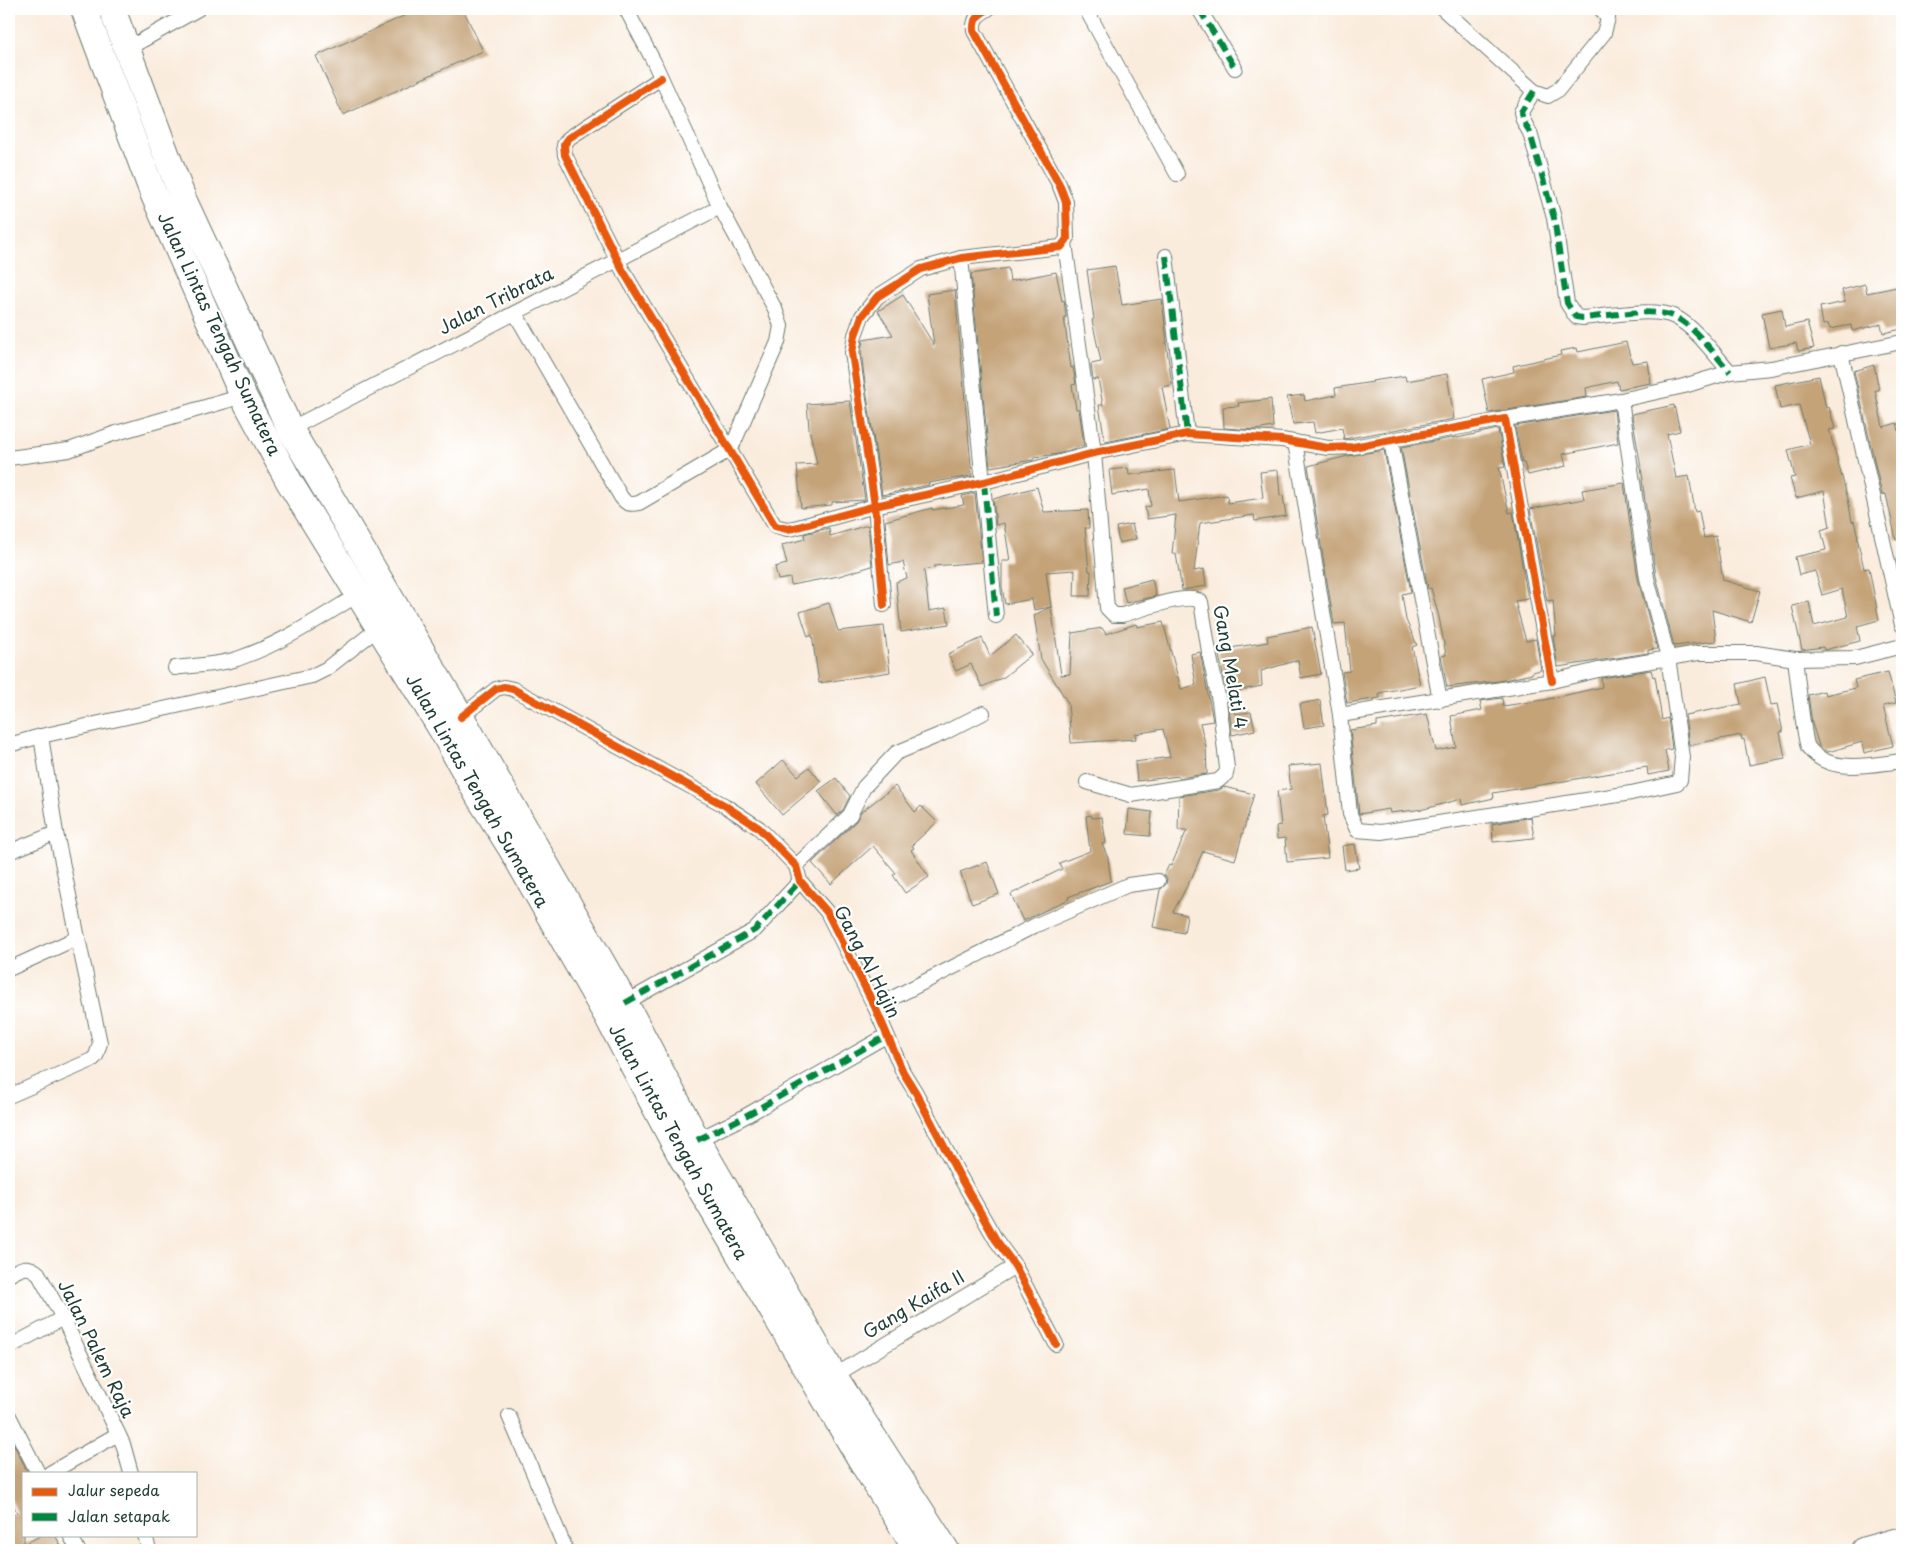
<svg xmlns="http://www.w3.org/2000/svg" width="1911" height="1559" font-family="'Playpen Sans',sans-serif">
<rect width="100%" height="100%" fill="#fff"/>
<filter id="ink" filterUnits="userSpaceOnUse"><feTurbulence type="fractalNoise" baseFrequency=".02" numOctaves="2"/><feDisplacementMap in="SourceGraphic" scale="10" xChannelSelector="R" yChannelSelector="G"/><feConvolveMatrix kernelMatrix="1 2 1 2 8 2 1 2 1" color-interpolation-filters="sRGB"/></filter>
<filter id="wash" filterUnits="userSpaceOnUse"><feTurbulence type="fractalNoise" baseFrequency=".0096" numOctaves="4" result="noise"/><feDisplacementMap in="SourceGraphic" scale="20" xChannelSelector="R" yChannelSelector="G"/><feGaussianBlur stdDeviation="1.12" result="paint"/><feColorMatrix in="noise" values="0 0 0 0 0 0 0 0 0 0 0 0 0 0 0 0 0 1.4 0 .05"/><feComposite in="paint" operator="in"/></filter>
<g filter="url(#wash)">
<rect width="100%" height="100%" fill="#faecdd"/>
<g id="blocks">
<g fill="#c4a378">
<polygon points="419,9 463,9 483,51 343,115 316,56"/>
<polygon points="1115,266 1122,305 1162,299 1167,342 1166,342 1172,385 1162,387 1170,429 1105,442 1099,405 1103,405 1098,379 1093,380 1091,364 1101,362 1092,320 1094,319 1087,270"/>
<polygon points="1008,268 1010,281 1056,272 1062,301 1064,300 1066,317 1064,317 1071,368 1073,367 1076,384 1072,385 1076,409 1079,409 1084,445 1058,454 1034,457 1033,460 990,467 971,274"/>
<polygon points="1865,284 1867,293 1902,286 1902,329 1883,333 1881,324 1852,331 1851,325 1830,329 1828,324 1823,325 1820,307 1845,302 1842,290"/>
<polygon points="955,290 972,476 928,483 929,485 882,495 863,369 861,350 863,340 893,335 878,311 903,295 934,345 927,294"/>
<polygon points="1782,309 1785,327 1807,322 1814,348 1798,351 1796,343 1769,348 1762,313"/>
<polygon points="1626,342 1632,363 1648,361 1651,383 1619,389 1617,381 1586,388 1587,397 1489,413 1482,379 1514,372 1513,366 1561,355 1560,351 1577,348 1578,352"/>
<polygon points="1874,365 1879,390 1875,390 1883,427 1897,423 1902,443 1902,539 1896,540 1886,494 1882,495 1854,371"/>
<polygon points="1447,374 1454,419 1344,439 1342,428 1315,433 1313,422 1293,424 1287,397 1304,395 1305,401 1336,395 1335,388 1373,382 1372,381 1405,376 1406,381"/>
<polygon points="1819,376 1826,408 1829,407 1835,429 1829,430 1848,499 1852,522 1854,521 1858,537 1857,537 1864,569 1869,568 1879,620 1857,626 1860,641 1824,650 1823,647 1802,650 1792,606 1809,602 1814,626 1848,617 1842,589 1822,595 1815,571 1799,575 1795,557 1826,550 1821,530 1830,527 1824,491 1796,498 1790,478 1795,477 1788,450 1810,444 1799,405 1780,409 1775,385"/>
<polygon points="1271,399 1273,427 1255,430 1224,428 1223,407 1239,406 1238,403"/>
<polygon points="850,401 865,500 832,502 832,505 801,508 797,465 817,464 809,428 807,404"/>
<polygon points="1674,405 1680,431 1667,434 1676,478 1689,476 1695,512 1699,511 1704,538 1716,536 1723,580 1760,591 1751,622 1712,610 1716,641 1674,646 1656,576 1642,480 1643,480 1632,414"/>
<polygon points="1614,410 1618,443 1563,454 1566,466 1528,475 1524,463 1522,463 1515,426"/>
<polygon points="1498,429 1505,467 1499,468 1509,513 1513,512 1528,599 1515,601 1526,641 1536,639 1541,670 1532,672 1532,674 1499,681 1447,687 1441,656 1446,655 1439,617 1431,588 1428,589 1401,447 1457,437 1457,438"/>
<polygon points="1384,450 1411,592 1402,594 1406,620 1417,645 1412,647 1420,685 1379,693 1380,698 1347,703 1342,672 1350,671 1345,623 1334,624 1308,466 1348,456"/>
<polygon points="1128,468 1129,475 1175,470 1179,502 1227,495 1228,503 1263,498 1260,472 1278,470 1280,496 1283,495 1286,516 1255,521 1254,515 1200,523 1194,571 1204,569 1206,586 1182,590 1176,554 1172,554 1176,515 1147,519 1145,507 1151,506 1149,489 1112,495 1109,470"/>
<polygon points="1624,483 1638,579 1657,649 1648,650 1648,653 1558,667 1553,636 1556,636 1553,600 1547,601 1530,509 1584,499 1582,490"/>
<polygon points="1037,487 1044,512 1088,510 1089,528 1085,528 1089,571 1091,571 1090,596 1074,596 1075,570 1046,572 1061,675 1070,674 1072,633 1102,628 1106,634 1136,624 1137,627 1163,622 1181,689 1196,685 1191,654 1200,652 1213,721 1200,723 1206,747 1207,774 1179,778 1179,776 1137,781 1135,762 1170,757 1163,729 1135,734 1136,739 1071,743 1068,703 1041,659 1034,615 1051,607 1034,610 1032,599 1005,604 1002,587 1002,561 1010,561 1004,523 996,525 993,499"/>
<polygon points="975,493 982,562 934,566 934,568 924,570 929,611 946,608 949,624 901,632 896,582 907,578 903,562 889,565 885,521 932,508 932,510 964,505 962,496"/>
<polygon points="1132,524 1136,539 1119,543 1116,527"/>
<polygon points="868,525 872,566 839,576 791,585 790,578 778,580 775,567 787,564 782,545 805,539 804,534 829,528 830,536"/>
<polygon points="1152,579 1156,596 1126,603 1122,587"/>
<polygon points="829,603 838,631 884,626 890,672 819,683 812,635 808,637 800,612"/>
<polygon points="1312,627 1321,674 1301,678 1298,660 1261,671 1262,686 1230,692 1235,714 1251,712 1255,730 1232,735 1228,699 1218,650 1268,642 1267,636"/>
<polygon points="1016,635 1032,654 1004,677 982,687 971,664 956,671 948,654 982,638 990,656"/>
<polygon points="1651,670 1653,677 1655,676 1662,720 1668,718 1672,749 1665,750 1669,771 1648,775 1647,767 1493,793 1494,798 1462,805 1461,799 1424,809 1390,813 1389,809 1359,814 1350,730 1377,726 1377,722 1427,714 1436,751 1456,747 1451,716 1482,710 1480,701 1502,698 1503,706 1544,700 1602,687 1601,678"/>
<polygon points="1888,672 1896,703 1883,706 1893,746 1864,753 1862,742 1828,752 1822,749 1819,746 1812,723 1808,695 1824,691 1825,695 1856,688 1854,680"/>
<polygon points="1765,677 1771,705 1777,704 1783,732 1780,732 1785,758 1749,765 1744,739 1742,740 1741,735 1689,745 1685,715 1741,704 1737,684"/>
<polygon points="1320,700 1324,725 1304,728 1300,704"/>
<polygon points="783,760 798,776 809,767 821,782 782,815 756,784"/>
<polygon points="1322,763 1328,815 1323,816 1328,858 1287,862 1285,838 1277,839 1276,826 1281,825 1277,791 1291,789 1288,766"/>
<polygon points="836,778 850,796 843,810 837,815 818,791"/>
<polygon points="895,786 915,812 921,806 937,822 912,845 914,848 911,850 929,877 905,893 893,875 896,873 873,846 831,884 812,863 856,821 861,812"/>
<polygon points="1224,787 1254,794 1235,860 1203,851 1192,877 1173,912 1187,915 1184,933 1153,927 1160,890 1166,884 1167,879 1164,875 1169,865 1171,866 1187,830 1178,830 1179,796 1219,790"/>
<polygon points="1129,809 1152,812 1150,836 1127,834"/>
<polygon points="1091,815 1092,818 1102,817 1106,843 1102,844 1108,858 1111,881 1068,897 1069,899 1023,921 1011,894 1062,869 1059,863 1090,851 1086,816"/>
<polygon points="1531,817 1534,838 1493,842 1492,824"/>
<polygon points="1355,844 1359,868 1345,870 1342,846"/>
<polygon points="987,862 999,894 972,904 960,872"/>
<polygon points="9,1435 27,1471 24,1472 24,1544 42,1535 55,1535 63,1550 9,1550 9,1517 17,1513 9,1495"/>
</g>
</g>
</g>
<g filter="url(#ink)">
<use href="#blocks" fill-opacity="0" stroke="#6c7a6f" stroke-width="1"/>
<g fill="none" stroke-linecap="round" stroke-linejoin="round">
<defs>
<g id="street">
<polyline points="1086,9 1177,174"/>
<polyline points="1199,9 1235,68"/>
<polyline points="1443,9 1534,91 1548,96 1558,90 1604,33 1608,18 1601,9"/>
<polyline points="127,49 198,9"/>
<polyline points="661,78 569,138 564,145 565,155 622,269 775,526 787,529 794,528 875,506 984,482 1094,453 1187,434 1282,440 1328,448 1353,447 1505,419 1552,681"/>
<path d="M1534 91 1521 112 1523 120 1530 133 1554 218 1567 303 1576 317 1583 318C1606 316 1655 307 1675 317 1695 327 1715 355 1730 372"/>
<path d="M1065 243 1094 453 1107 608 1114 615H1122C1139 611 1188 591 1201 602L1210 658 1219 701 1227 768 1226 774 1218 781 1131 795 1087 782"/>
<polyline points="1166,256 1187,434"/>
<polyline points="961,258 996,616"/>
<path d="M515 313 621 497C626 504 630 505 639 503L731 449 778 342 781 326 775 309 720 207 654 62 626 9"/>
<polyline points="1841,353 1902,625"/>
<polyline points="1505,419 1621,400 1684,386 1730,372 1771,368 1902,342"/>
<polyline points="290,429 720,207"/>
<polyline points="1391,441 1440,700"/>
<polyline points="1295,442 1340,715 1350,814 1357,830 1381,832 1631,793 1677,783 1680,780 1682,757 1668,657 1647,578 1621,400"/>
<polyline points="9,458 69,450 113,434 243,396"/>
<path d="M884 605 875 506 852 353 855 335 862 316 877 297 921 269 961 258 1061 247 1067 239 1066 202 1059 184 974 31C973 18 978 15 988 9"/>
<path d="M1795 659C1797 673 1804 740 1808 747 1829 776 1873 764 1902 761"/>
<path d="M175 668C195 665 218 665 237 659 281 644 320 618 359 594"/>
<polyline points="1340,715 1552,681 1598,670 1698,653 1756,653 1795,659 1855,658 1902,646"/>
<polyline points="461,717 496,689 504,687 513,689 724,805 759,828 796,866 800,881 827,912 875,1007 903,1072 916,1093 959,1175 996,1240 1015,1266 1056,1344"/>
<polyline points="9,745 41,736 312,676 326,669 380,627"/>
<polyline points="9,852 56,833"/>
<polyline points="796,866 850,815 864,787 896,753 944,733 983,713"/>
<polyline points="9,969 77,938"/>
<polyline points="625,1003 755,930 800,881"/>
<polyline points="875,1007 1034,926 1128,885 1158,881"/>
<polyline points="9,1096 92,1060 96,1056 100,1043 56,833 41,736"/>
<polyline points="697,1140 740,1119 886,1036"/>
<path d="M9 1275C20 1269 27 1263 38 1273L63 1318 123 1444 131 1473"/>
<polyline points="9,1347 63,1318"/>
<polyline points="834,1376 1015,1266"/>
<polyline points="9,1416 38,1473"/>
<polyline points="509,1416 566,1550"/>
<polyline points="50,1473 118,1434"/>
<polyline points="70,1535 78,1550"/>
<polyline points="145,1535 149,1550"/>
</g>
<g id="highway">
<polyline points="84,9 153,193 243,396 290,483 442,730 479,797 511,848 606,1014 681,1156 864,1465 917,1550"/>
<polyline points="112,9 183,199 290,429 461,717 625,1003 697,1140 834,1376 946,1550"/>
<polyline points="1865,1550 1902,1540"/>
</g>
</defs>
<use href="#street" stroke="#6c7a6f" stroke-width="16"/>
<use href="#highway" stroke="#6c7a6f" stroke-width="28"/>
<use href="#street" stroke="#fff" stroke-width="14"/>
<use href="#highway" stroke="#fff" stroke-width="26"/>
<g stroke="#00873e" stroke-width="6" stroke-dasharray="12 6" stroke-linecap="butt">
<polyline points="1199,9 1235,68"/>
<path d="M1534 91 1521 112 1523 120 1530 133 1554 218 1567 303 1576 317 1583 318C1606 316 1655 307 1675 317 1695 327 1715 355 1730 372"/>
<polyline points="1166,256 1187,434"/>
<polyline points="984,482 996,616"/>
<polyline points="625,1003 755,930 800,881"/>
<polyline points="697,1140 740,1119 886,1036"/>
</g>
<defs>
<g id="cycleway">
<polyline points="661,78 569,138 564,145 565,155 622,269 775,526 787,529 794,528 875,506 984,482 1094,453 1187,434 1282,440 1328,448 1353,447 1505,419 1552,681"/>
<path d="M884 605 875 506 852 353 855 335 862 316 877 297 921 269 961 258 1061 247 1067 239 1066 202 1059 184 974 31C973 18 978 15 988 9"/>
<polyline points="461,717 496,689 504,687 513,689 724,805 759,828 796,866 800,881 827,912 875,1007 903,1072 916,1093 959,1175 996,1240 1015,1266 1056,1344"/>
</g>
</defs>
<use href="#cycleway" stroke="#fff" stroke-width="11"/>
<use href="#cycleway" stroke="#e8590c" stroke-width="8"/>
</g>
</g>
<g text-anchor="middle" stroke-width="4.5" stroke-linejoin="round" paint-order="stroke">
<g font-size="18" fill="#1f3d34" stroke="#fff">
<text transform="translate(496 301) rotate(-27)" y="6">Jalan Tribrata</text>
<text transform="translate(219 334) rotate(65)" y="6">Jalan Lintas Tengah Sumatera</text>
<text transform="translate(1230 667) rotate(80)" y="6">Gang Melati 4</text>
<text transform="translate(477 791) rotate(60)" y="6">Jalan Lintas Tengah Sumatera</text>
<text transform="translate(867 962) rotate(63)" y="6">Gang Al Hajin</text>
<text transform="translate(678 1142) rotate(61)" y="6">Jalan Lintas Tengah Sumatera</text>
<text transform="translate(914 1305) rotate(-31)" y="6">Gang Kaifa II</text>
<text transform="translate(96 1349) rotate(64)" y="6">Jalan Palem Raja</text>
</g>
</g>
<rect width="1911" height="1559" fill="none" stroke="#fff" stroke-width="30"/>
<rect x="22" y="1472" width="175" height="65" fill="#ffffff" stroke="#a5b1ae"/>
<rect x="32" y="1488" width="25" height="8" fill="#e8590c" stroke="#a5b1ae"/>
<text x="68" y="1496" font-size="15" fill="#1f3d34">Jalur sepeda</text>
<rect x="32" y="1513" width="25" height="8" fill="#00873e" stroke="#a5b1ae"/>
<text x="68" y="1522" font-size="15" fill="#1f3d34">Jalan setapak</text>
</svg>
